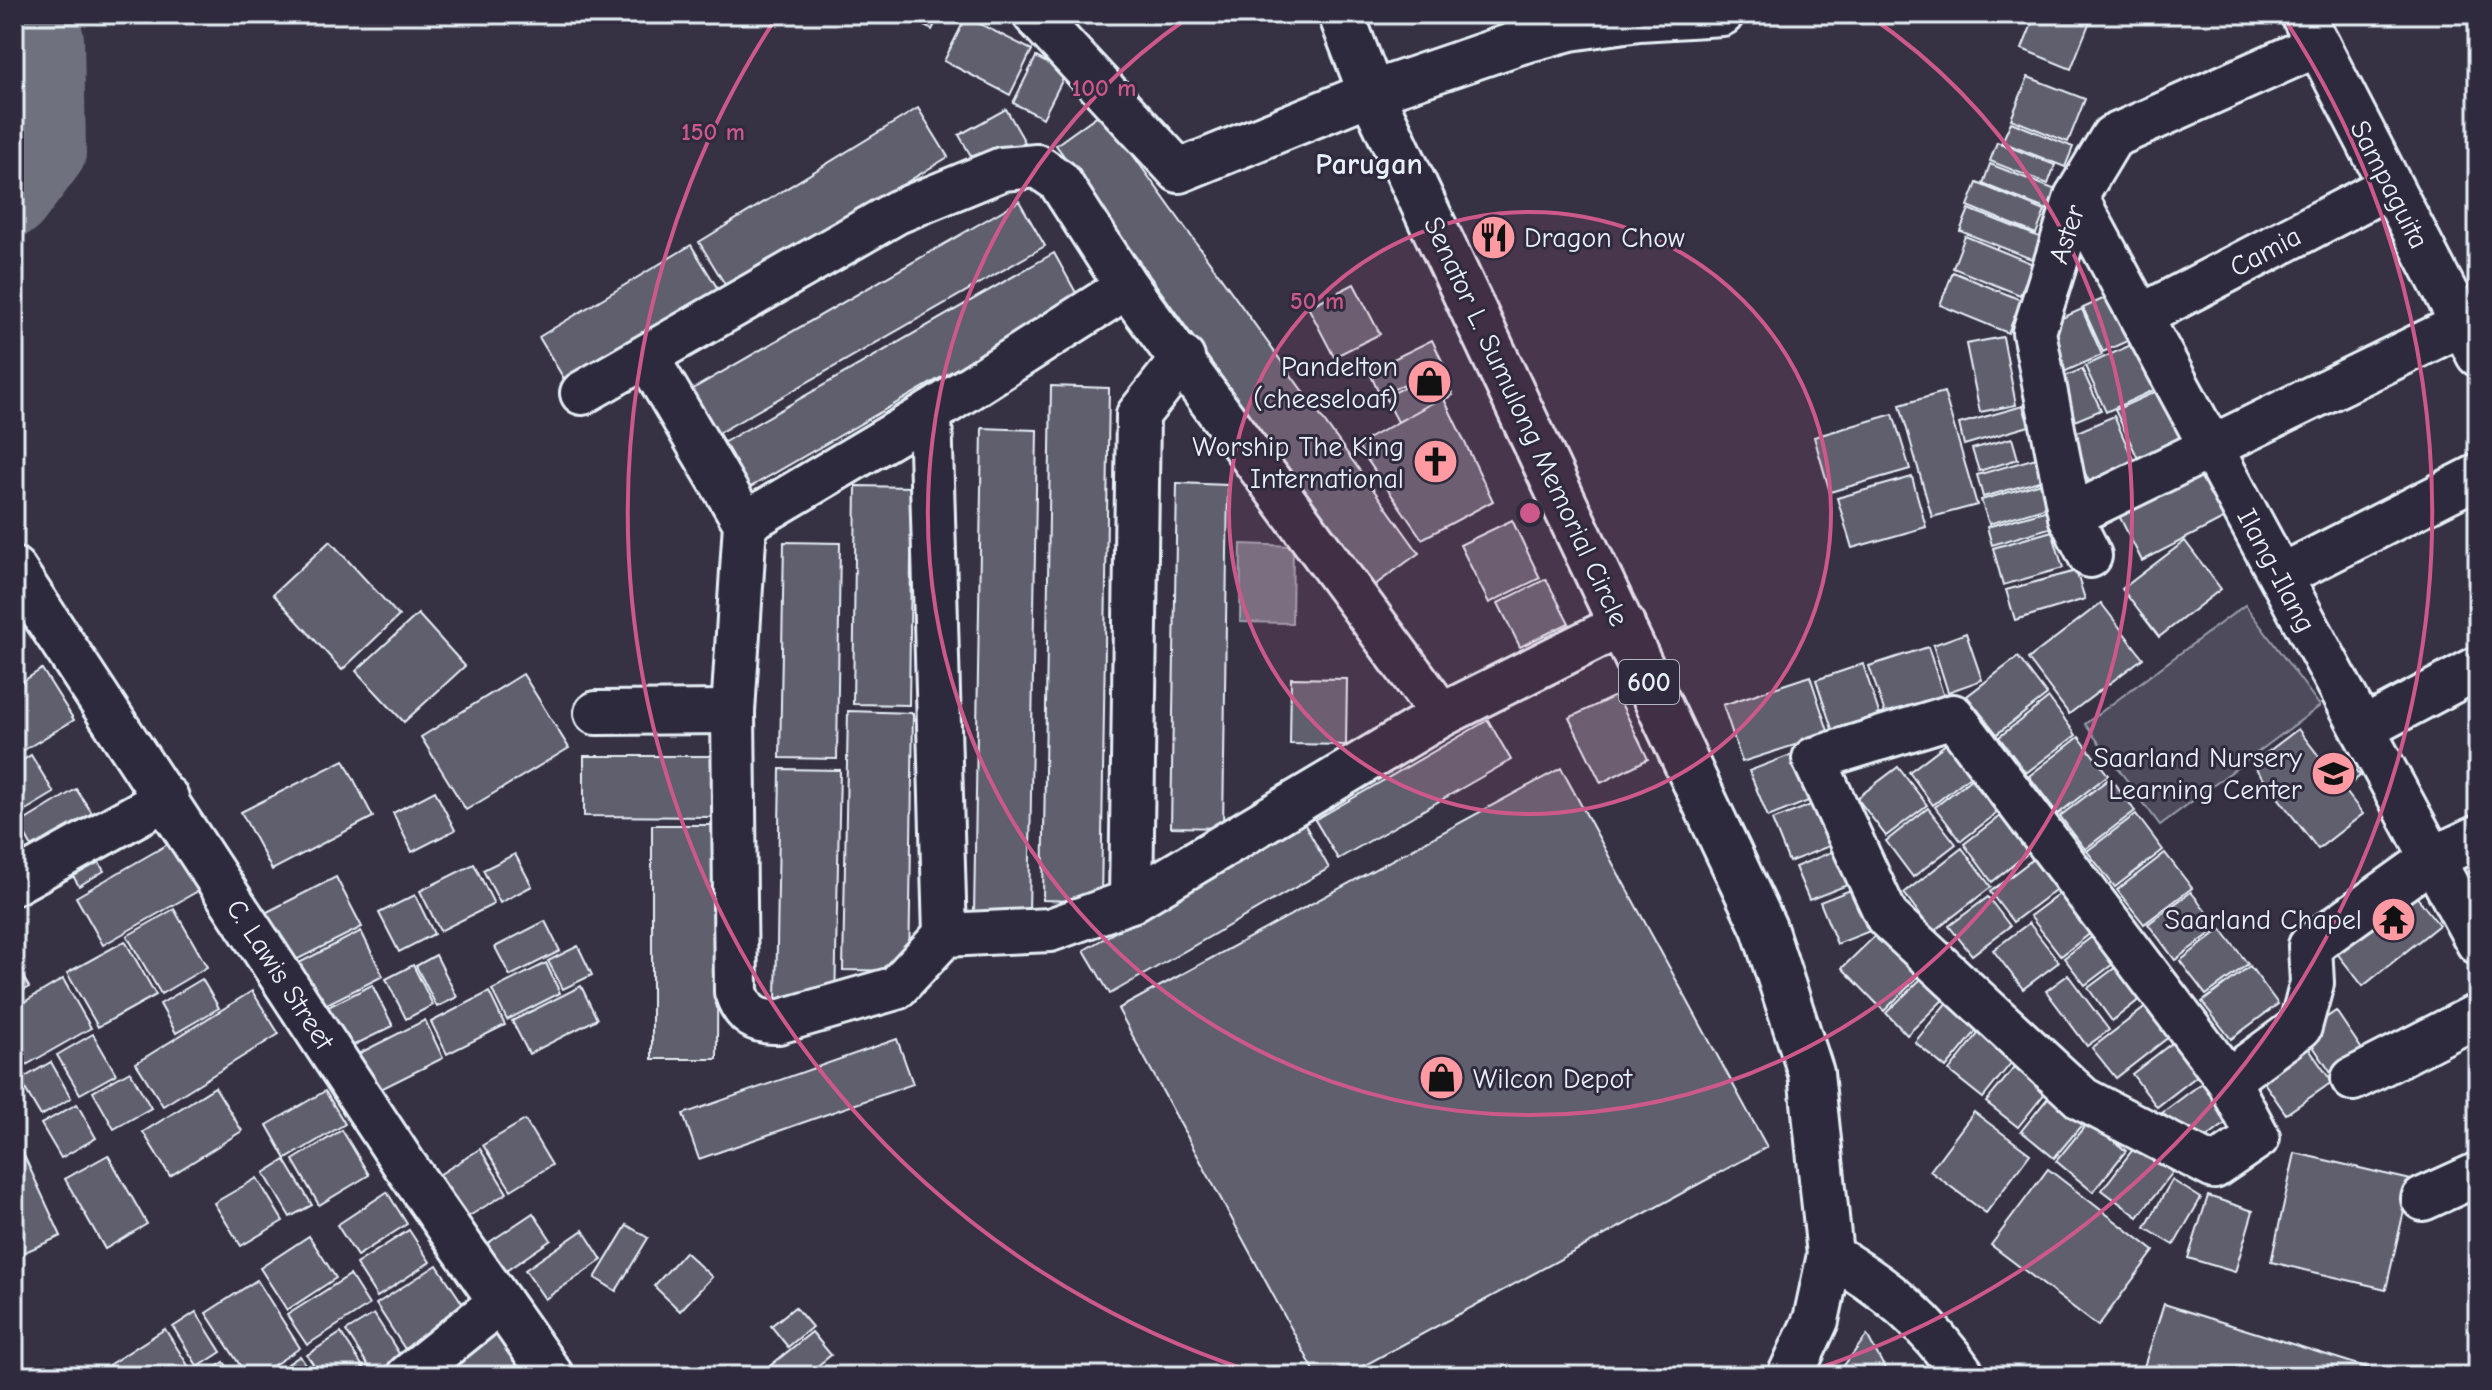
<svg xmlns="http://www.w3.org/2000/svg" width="2492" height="1390" font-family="'Comic Neue',sans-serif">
<rect width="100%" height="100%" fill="#363244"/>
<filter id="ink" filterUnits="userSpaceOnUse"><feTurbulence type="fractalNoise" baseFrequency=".0125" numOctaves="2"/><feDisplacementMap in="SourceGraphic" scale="16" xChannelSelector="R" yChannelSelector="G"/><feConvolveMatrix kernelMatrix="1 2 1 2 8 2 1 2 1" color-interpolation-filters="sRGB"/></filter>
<g filter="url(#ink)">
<polygon fill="#4d4b5c" stroke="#9a9eaa" stroke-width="2" points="2245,605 2320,706 2160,825 2085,724"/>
<polygon fill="#70717f" stroke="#a0a4af" stroke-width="2" points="1241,544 1293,546 1292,623 1240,622"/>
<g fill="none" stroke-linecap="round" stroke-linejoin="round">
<polyline stroke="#70717f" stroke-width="72" points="14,201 50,153 48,39 37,14"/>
</g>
<g fill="#605e6e" stroke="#e8f1f8" stroke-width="2">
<polygon points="901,14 940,14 932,30"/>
<polygon points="2036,14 2092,16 2071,69 2022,49"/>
<polygon points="966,17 1032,50 1010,95 944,61"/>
<polygon points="1036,57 1066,73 1043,118 1013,103"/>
<polygon points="2028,77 2085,99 2068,142 2011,119"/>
<polygon points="918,108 948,157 729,291 699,242"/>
<polygon points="1006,109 1025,142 978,168 959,135"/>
<polygon points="1102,112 1419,553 1372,587 1056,145"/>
<polygon points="2011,122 2073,147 2065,167 2002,142"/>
<polygon points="1997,142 2055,165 2048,184 1990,161"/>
<polygon points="1990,164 2056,190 2048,210 1983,184"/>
<polygon points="1977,183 2045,211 2036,234 1968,206"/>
<polygon points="1019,201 1045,246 717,434 691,390"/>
<polygon points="1969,209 2042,238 2034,260 1960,231"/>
<polygon points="1965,236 2033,264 2020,295 1953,268"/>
<polygon points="691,245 721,294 569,387 539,337"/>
<polygon points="1054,253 1079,298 747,489 721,444"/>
<polygon points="1953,272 2021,300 2008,333 1940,305"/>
<polygon points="1354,284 1380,334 1334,357 1308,307"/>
<polygon points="2118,292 2138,336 2103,352 2083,308"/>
<polygon points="2082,309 2102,355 2064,372 2044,326"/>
<polygon points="2003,337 2016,405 1980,412 1966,344"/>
<polygon points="2146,338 2167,384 2106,412 2085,366"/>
<polygon points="1432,340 1444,365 1380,396 1369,371"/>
<polygon points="2082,369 2101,410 2065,425 2047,384"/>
<polygon points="1440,370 1453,395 1398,422 1385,397"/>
<polygon points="1051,386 1109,388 1101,902 1043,900"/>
<polygon points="2168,386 2192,442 2141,465 2115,410"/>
<polygon points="1944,392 1977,505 1932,517 1900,405"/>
<polygon points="1443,397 1493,501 1422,539 1357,445"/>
<polygon points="2023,406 2029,426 1964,445 1959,424"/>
<polygon points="1893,414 1910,469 1830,492 1814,437"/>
<polygon points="2114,416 2136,466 2091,486 2068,436"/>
<polygon points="982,428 1037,430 1029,915 974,914"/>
<polygon points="2012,438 2018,459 1979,471 1972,449"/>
<polygon points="2050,454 2057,476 1983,497 1977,475"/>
<polygon points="2197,459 2227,517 2142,561 2112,502"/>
<polygon points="1912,477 1926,527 1852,548 1837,498"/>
<polygon points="2053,480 2061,503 1989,524 1981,500"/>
<polygon points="1177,483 1228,485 1223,828 1171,827"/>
<polygon points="856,486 912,487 909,705 853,704"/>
<polygon points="2055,508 2059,525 1992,545 1987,527"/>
<polygon points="1512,520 1540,578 1489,603 1460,545"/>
<polygon points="2052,531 2063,568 2003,585 1993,548"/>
<polygon points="330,541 399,616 342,670 273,594"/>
<polygon points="2185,541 2221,589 2159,637 2122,589"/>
<polygon points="784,542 840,543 837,759 780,758"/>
<polygon points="2076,571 2085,599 2015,620 2006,590"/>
<polygon points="1546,579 1569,623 1520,647 1498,603"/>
<polygon points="2101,603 2143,658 2069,714 2028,659"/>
<polygon points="418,614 465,666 404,722 356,671"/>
<polygon points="1966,633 1982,680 1948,692 1933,645"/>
<polygon points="1928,647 1945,700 1887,719 1869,666"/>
<polygon points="2018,657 2047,695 1997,734 1967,696"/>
<polygon points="1863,664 1880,716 1833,732 1816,680"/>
<polygon points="42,669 74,720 14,756 14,687"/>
<polygon points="523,674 569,748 466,810 421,737"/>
<polygon points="1810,676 1829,734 1742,762 1723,705"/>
<polygon points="1291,678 1347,679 1346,745 1290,744"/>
<polygon points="1617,695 1648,759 1601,783 1569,718"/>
<polygon points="2049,698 2076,735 2026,773 1999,737"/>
<polygon points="848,711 913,713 909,971 843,970"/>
<polygon points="1488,720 1511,760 1338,859 1315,820"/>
<polygon points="2298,729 2325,764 2341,751 2360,776 2344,789 2363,814 2318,849 2252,764"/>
<polygon points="2079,737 2108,775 2058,814 2029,776"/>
<polygon points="1946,744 1970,776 1933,805 1909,772"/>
<polygon points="1793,754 1811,800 1768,817 1749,771"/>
<polygon points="31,755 54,793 14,817 14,766"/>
<polygon points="584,756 718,756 718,817 584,816"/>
<polygon points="344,760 373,817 272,870 241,812"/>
<polygon points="1898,767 1927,805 1886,836 1857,798"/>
<polygon points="1561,768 1767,1147 1345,1376 1317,1376 1118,1009"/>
<polygon points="780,769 840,770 835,1003 776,1002"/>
<polygon points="2110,778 2135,811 2085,849 2060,816"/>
<polygon points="1971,779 1997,813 1961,841 1935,807"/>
<polygon points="76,789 92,813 33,849 19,824"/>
<polygon points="435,791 455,830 412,852 393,813"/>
<polygon points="1816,803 1832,845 1789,862 1772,820"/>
<polygon points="1928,808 1956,844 1913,877 1886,841"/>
<polygon points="2136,814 2163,850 2115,887 2087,851"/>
<polygon points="2000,816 2028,853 1992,882 1964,844"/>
<polygon points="75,823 104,871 79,886 50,838"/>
<polygon points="1304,823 1329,868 1110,994 1084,950"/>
<polygon points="652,825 718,825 717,1059 652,1059"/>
<polygon points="170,843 198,891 103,945 76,897"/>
<polygon points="1962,848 1991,887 1933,932 1904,893"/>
<polygon points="1836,850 1850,884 1809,900 1795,867"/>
<polygon points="2165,853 2192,888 2144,924 2117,890"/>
<polygon points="515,854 532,886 500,903 483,870"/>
<polygon points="2036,857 2059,887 2013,922 1990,892"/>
<polygon points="474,864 494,904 440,931 420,891"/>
<polygon points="336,877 362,927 290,963 265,913"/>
<polygon points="2404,881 2439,925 2363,986 2328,942"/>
<polygon points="1853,889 1870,931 1837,944 1820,902"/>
<polygon points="2066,889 2096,929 2061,956 2030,916"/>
<polygon points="2191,892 2219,927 2175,960 2148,924"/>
<polygon points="415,895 434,934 399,952 379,913"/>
<polygon points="1988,897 2010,926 1972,955 1949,926"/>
<polygon points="174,909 207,967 161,994 127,936"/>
<polygon points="545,921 560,951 510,976 495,947"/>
<polygon points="2029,923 2059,962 2023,989 1993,950"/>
<polygon points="1882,929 1923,972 1884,1011 1842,968"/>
<polygon points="2221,929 2248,964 2206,995 2180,961"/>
<polygon points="361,931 383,976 317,1009 295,965"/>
<polygon points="2097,933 2117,961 2085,985 2064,958"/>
<polygon points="125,941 156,995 98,1027 67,973"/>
<polygon points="578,946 592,975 563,989 548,961"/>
<polygon points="436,955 457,997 437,1007 416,966"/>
<polygon points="14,962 29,987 14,996"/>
<polygon points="546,963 560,993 507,1020 492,990"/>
<polygon points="2120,964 2145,995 2112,1021 2088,988"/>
<polygon points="413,965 433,1005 406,1019 386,979"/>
<polygon points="2250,966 2278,1004 2231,1039 2202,1002"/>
<polygon points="1926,974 1947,996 1907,1035 1886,1013"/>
<polygon points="2068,975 2109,1030 2087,1046 2046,991"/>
<polygon points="63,979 91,1028 21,1068 14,1056 14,1008"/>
<polygon points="202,979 219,1008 176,1033 160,1004"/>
<polygon points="372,985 393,1026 340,1052 320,1011"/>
<polygon points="581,986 597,1019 529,1054 512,1021"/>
<polygon points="252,991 279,1034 163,1106 136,1063"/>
<polygon points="489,992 505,1025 447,1054 431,1022"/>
<polygon points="1951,997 1983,1023 1946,1068 1915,1042"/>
<polygon points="2147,1006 2170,1036 2116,1078 2092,1048"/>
<polygon points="2336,1011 2363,1051 2331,1073 2304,1033"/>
<polygon points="425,1020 443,1058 375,1092 356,1055"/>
<polygon points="1985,1025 2019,1053 1983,1098 1949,1071"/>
<polygon points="93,1034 116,1074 80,1094 57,1055"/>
<polygon points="897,1039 913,1084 699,1159 683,1114"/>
<polygon points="2302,1039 2332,1082 2286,1114 2256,1071"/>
<polygon points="2172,1043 2197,1076 2157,1107 2132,1074"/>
<polygon points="2023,1057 2054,1082 2018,1127 1986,1102"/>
<polygon points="51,1062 71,1098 41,1116 20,1080"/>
<polygon points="130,1071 151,1108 114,1129 93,1092"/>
<polygon points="2206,1080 2234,1117 2200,1143 2162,1113"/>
<polygon points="215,1087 242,1131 170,1176 143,1132"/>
<polygon points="2056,1088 2090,1115 2054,1158 2021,1131"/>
<polygon points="325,1091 345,1124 286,1159 267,1125"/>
<polygon points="77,1104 96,1138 61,1158 41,1124"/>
<polygon points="1974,1112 2030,1154 1986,1213 1930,1171"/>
<polygon points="525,1120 552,1165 511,1190 483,1145"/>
<polygon points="2089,1121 2126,1151 2093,1192 2056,1161"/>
<polygon points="342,1130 369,1175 319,1205 293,1160"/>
<polygon points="14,1134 61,1236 14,1257"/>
<polygon points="2137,1144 2173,1172 2138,1217 2102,1190"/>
<polygon points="480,1149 507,1193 461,1221 434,1178"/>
<polygon points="2295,1153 2411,1180 2386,1289 2271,1262"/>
<polygon points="108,1155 147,1224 105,1249 65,1179"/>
<polygon points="285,1160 312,1205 290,1217 264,1173"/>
<polygon points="2048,1169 2154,1251 2098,1326 1991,1245"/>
<polygon points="257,1178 283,1221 241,1246 214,1203"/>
<polygon points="2172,1180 2201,1198 2174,1245 2145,1228"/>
<polygon points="387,1192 407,1224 357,1256 337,1225"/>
<polygon points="2208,1196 2253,1211 2235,1272 2188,1258"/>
<polygon points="533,1213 551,1240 500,1275 482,1247"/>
<polygon points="627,1225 648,1238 616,1291 595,1278"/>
<polygon points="409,1230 430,1262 377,1297 356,1264"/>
<polygon points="583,1230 602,1260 545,1299 525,1270"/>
<polygon points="309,1236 336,1278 287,1310 260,1268"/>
<polygon points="685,1252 712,1277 680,1311 654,1286"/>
<polygon points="437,1265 472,1318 410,1357 376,1304"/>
<polygon points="350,1275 369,1305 307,1345 287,1315"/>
<polygon points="257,1280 300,1348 257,1376 247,1376 206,1313"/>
<polygon points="2164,1304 2394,1376 2141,1376"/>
<polygon points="795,1307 812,1327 788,1347 771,1326"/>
<polygon points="196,1312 221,1352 198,1367 173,1327"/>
<polygon points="374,1314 405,1363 386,1376 375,1376 346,1331"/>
<polygon points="493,1328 527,1376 461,1376 449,1359"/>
<polygon points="165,1329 194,1375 113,1376 107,1366"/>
<polygon points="812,1332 831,1355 805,1376 770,1376 765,1370"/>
<polygon points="341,1333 369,1376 321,1376 307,1355"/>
<polygon points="1867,1335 1889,1376 1836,1376"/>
<polygon points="300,1356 313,1376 270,1376"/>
<polygon points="224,1362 233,1376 203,1376"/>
</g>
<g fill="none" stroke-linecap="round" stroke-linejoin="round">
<defs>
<g id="minor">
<polyline points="1034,14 1179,171 1371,93 1518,43 1570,29 1639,19 1722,14"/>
<polyline points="2302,14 2478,355"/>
<polyline points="2076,197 2478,943"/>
<polyline points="2141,316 2390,186"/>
<path d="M647 357 745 523 733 712 736 992C743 1014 755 1023 778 1022L896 988 945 935 1050 930 1131 901 1442 715 1623 624"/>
<polyline points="582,393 897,212 1002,169 1037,166 1059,181 1127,287 1442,715"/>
<polyline points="930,413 945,935"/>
<polyline points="2070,516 2463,324"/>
<polyline points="745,523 930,413 1127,287"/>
<polyline points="2090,556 2070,516 2034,332 2076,197 2112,137 2318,45"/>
<polyline points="14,569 404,1164 552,1376"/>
<polyline points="2281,576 2478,476"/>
<polyline points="596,713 733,712"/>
<polygon points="1953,716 2228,1080 2258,1137 2214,1167 2083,1099 1887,917 1814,759"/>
<polyline points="2363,729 2478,668"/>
<polyline points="14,883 167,798"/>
<polyline points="1131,901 1138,415 1183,358"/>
<polyline points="2353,1079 2478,1015"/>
<polyline points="2228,1080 2300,1027 2312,983 2310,946 2433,858 2478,837"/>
<polyline points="2423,1199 2478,1174"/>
<path d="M1830 1255C1886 1287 1928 1322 1964 1376"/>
<polyline points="408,1376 500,1302"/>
</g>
<polyline id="major" points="1341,14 1371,93 1764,928 1811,1073 1830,1255 1816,1320 1790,1376"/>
</defs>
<use href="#minor" stroke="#e8f1f8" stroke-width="48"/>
<use href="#major" stroke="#e8f1f8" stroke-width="50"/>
<use href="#minor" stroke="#2f2a3d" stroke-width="42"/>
<use href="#major" stroke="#2f2a3d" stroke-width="44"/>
</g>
</g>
<circle cx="1530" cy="513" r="301" fill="#cd598a" fill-opacity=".12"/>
<g fill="none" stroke="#cd598a" stroke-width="4">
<circle cx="1530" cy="513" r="301"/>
<path d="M1871 17A602 602 0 1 1 1189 17"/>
<path d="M1266 1376A902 902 0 0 1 778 15M2282 15A902 902 0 0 1 1794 1376"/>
</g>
<defs>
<symbol id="restaurant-disc" viewBox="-11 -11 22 22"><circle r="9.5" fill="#ff9aa2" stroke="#2f2a3d"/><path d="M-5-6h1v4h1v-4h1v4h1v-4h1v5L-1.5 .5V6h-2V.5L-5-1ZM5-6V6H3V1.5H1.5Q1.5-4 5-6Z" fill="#111"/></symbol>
<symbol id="shop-disc" viewBox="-11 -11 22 22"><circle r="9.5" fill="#ff9aa2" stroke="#2f2a3d"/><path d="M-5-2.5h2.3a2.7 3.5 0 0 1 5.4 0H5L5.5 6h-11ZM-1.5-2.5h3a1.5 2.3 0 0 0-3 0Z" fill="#111"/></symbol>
<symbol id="church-disc" viewBox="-11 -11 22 22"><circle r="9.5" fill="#ff9aa2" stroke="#2f2a3d"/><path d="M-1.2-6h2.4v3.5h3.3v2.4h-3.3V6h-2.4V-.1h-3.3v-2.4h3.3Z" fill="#111"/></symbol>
<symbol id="school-disc" viewBox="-11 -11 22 22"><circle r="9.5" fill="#ff9aa2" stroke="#2f2a3d"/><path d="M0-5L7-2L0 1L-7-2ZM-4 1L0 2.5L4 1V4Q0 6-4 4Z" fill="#111"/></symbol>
<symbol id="temple-disc" viewBox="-11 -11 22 22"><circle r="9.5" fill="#ff9aa2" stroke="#2f2a3d"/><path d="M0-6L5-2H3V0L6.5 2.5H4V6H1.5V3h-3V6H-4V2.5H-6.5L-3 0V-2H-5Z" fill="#111"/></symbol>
</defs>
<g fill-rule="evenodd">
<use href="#restaurant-disc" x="1468" y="212" width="51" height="51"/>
<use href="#shop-disc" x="1404" y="356" width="51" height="51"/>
<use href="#church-disc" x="1410" y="436" width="51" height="51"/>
<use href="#school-disc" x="2308" y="748" width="51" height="51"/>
<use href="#temple-disc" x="2368" y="894" width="51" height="51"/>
<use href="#shop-disc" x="1416" y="1052" width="51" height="51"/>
</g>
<g text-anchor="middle" stroke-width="6" stroke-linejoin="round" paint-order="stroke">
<rect fill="#2f2a3d" stroke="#b0b5c0" stroke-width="2" x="1619" y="660" width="60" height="44" rx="6"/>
<g font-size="26" font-weight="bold" fill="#e8f1f8">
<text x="1649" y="691">600</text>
</g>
<g font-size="28" fill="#e8f1f8" stroke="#2f2a3d">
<text transform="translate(2390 184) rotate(63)" y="10">Sampaguita</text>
<text transform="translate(2066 234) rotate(-72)" y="10">Aster</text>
<text transform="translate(2265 251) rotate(-28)" y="10">Camia</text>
<text transform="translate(1527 421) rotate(65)" y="10">Senator L. Sumulong Memorial Circle</text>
<text transform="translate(2277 570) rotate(62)" y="10">Ilang-Ilang</text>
<text transform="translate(281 974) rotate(57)" y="10">C. Lawis Street</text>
</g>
<g font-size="28" fill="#e8f1f8" stroke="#2f2a3d" text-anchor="end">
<text x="1524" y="247" text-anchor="start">Dragon Chow</text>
<text x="1398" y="376">Pandelton<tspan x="1398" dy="32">(cheeseloaf)</tspan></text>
<text x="1404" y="456">Worship The King<tspan x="1404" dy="32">International</tspan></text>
<text x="2302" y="767">Saarland Nursery<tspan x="2302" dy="32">Learning Center</tspan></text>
<text x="2362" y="929">Saarland Chapel</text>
<text x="1473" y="1088" text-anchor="start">Wilcon Depot</text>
</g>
<g font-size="30" font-weight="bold" fill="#e8f1f8" stroke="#2f2a3d">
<text x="1369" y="174">Parugan</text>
</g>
</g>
<circle cx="1530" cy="513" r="12" fill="#cd598a" stroke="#2f2a3d" stroke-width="4"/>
<g font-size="24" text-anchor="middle" font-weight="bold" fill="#cd598a" stroke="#2f2a3d" stroke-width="6" stroke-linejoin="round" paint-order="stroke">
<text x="1104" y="96">100 m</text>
<text x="713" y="140">150 m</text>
<text x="1317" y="309">50 m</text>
</g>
<rect width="2492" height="1390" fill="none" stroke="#2f2a3d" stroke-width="48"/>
<rect x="24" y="24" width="2444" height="1342" fill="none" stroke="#e8f1f8" stroke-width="3" filter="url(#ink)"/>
</svg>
